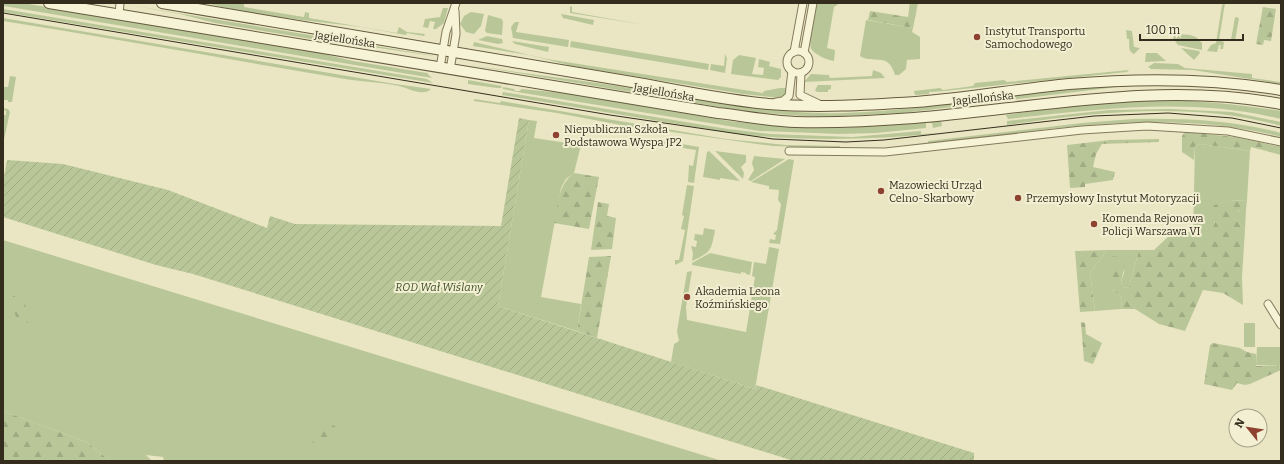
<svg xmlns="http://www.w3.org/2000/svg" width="1284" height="464" font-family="Bitter,serif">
<defs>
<pattern id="forest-firs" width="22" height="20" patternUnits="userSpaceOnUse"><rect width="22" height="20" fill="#b9c798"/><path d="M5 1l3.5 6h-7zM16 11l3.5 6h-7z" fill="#a0ab83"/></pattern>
<pattern id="garden-furrows" width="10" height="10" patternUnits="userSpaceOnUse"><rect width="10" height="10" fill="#b9c798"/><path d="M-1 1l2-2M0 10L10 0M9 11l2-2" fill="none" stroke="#a0ab83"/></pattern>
</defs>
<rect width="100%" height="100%" fill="#eae6c3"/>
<g fill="#b9c798">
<polygon points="4,3 23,3 320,53 353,61 427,73 432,78 4,6"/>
<path d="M206 3H244V7L304 17 305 12 309 13V18L397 33 399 27 407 32 425 34 424 36 407 33 406 35C386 32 366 27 345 25 299 20 251 15 206 3Z"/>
<path d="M816 3H840L834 7 827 48 835 50 834 61C828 60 817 56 812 50 807 43 814 13 816 3Z"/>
<polygon points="1225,3 1219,40 1224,42 1223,49 1220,49 1221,45 1219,45 1217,52 1207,51 1211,45 1216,43 1222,5"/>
<polygon points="129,5 430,55 434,56 379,48 347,45 215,23 180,14"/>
<polygon points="570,6 572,7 572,12 645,25 570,13"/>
<polygon points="443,8 448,8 444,23 436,29 433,29 435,22 430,21 428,28 423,27 425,19 440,17"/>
<polygon points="3,9 427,79 433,83 3,12"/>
<polygon points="471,12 484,14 481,26 474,34 466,32 460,24 464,16"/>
<polygon points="561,14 594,20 593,25 563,18"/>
<polygon points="488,15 502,19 503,22 502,35 487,33 485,31"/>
<polygon points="1235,17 1239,18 1235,41 1231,40"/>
<path d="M3 18 395 84 431 89C423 97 408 88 399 86 382 82 363 82 345 79 231 60 118 39 3 21Z"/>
<path d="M866 20 913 28 912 32 920 37V59L907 60 906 69 899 75H895C888 51 875 65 860 56Z"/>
<polygon points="515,22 519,22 516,32 569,40 568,47 513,38 511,27"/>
<path d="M1126 30 1132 31 1134 47 1140 48 1134 54C1127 51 1130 43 1129 39H1127Z"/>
<polygon points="1169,33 1190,35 1196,37 1202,43 1202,50 1178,45"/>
<polygon points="487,36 502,39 503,43 498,44 478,40"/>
<polygon points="512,41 549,47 548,52 515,44"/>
<polygon points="571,41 709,64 708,70 570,47"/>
<polygon points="474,42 547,59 763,93 764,91 780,88 788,88 786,95 779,98 743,94 572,66 529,55 473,46"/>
<polygon points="1181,48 1199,51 1200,53 1194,60"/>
<polygon points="1146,53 1157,53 1166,61 1145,62"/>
<polygon points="725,54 727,58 725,73 710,70 711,64 724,66"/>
<polygon points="739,55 756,58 752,74 763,75 764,68 758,67 759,59 770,62 769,66 781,69 781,77 778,80 731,74 733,60"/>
<polygon points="1154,63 1178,64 1185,68 1252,74 1252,78 1280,82 1281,78 1281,84 1193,70 1151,69 1148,67"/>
<path d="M470 65C526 74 581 80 636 89 705 100 773 115 843 113 940 110 1036 88 1133 85L903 113 841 116H804L750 112Z"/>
<polygon points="873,70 881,73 885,78 804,82 811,74 829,75 830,78 872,76"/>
<polygon points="1129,70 1127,72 944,91 929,92 929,94 915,95 914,91 940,88 943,90 973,86 975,83 1004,80 1007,82"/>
<polygon points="10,76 16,77 12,102 8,102 8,100 3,100 3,87 8,87"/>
<polygon points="468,80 502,86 501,88 497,88 468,84"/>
<polygon points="818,85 831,85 831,89 828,90 828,92 817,92 815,90"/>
<polygon points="503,87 514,89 515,91 520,91 521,89 564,93 729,121 786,127 842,128 941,121 942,126 933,128 932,123 926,123 926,128 876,133 839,134 759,131 517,92 503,89"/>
<path d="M503 92 728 129 771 134 852 137 921 131V134L942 133C871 140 802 142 731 133L502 95Z"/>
<polygon points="474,99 500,103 501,101 726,139 786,145 840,146 840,151 835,148 772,146 658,130 658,132 557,113 474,101"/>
<path d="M1172 100C1209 102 1245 105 1281 111V119C1191 97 1099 109 1008 119L1006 115 1083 104Z"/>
<polygon points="3,108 8,109 10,112 3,144 3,115 6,115 6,111 3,110"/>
<path d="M1170 109 1232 112 1281 122V126C1193 101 1097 112 1007 125V121L1109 110Z"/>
<path d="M1133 119C1184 118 1232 120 1281 133V137C1165 107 1044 130 928 145V141L1082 123Z"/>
<polygon points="529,120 537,121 534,138 581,145 574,173 566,179 561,188 541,297 581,304 577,331 498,306"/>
<polygon points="653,139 699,147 694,183 688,182 689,165 693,166 696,150 638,141"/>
<path d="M1201 144 1250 151 1247 200 1229 201 1216 205C1215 213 1215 237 1205 240 1201 241 1196 238 1193 236L1195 146Z"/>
<polygon points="709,151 740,181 720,178 720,180 703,177 707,152"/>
<polygon points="715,151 746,155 746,162 741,167 744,173 743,179"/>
<polygon points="754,156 785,159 751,181 748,180 754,170 752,163"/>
<polygon points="789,159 794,160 780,244 769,243 770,239 775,240 776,235 773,234 777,230 781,204 778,200 779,190 769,189 769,186 751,182"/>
<polygon points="687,185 694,186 683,261 675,265 675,260 679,260 685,230 681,229 684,216 682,215"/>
<polygon points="1244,208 1246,209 1245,230 1235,219 1236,213"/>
<path d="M704 228 715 230C711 253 710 252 692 261L693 253 691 246 696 247 697 241 694 240 695 234 703 235Z"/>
<polygon points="3,240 722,461 164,461 163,457 146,455 152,461 110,461 88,443 78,439 3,411"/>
<polygon points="769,247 779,249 755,389 671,362 674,344 679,341 677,331 687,272 692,271 686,307 687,320 746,332 755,277 752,276 754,262 766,264"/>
<polygon points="1107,250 1139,250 1129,287 1125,288 1121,283 1125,269 1112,289 1122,298 1121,309 1095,311 1090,273"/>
<polygon points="710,253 752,262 750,275 746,274 746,273 741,272 741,274 692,265 692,263"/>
<rect x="1244" y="323" width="11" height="24"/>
<polygon points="1257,347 1281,347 1281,366 1256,365"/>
</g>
<g fill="url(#forest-firs)">
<polygon points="910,3 918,3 913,28 868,20 870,11 908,17"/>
<polygon points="1263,7 1276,9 1271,41 1264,40 1263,45 1256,44"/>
<polygon points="1185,132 1235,137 1281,147 1281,155 1251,147 1250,151 1201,144 1195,146 1194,160 1182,152 1182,136"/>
<polygon points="1159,139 1159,142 1102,144 1096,154 1093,167 1115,172 1113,180 1085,184 1085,187 1070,188 1067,145 1110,140"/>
<path d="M574 173 599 177 589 229 554 223C558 204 558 185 574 173Z"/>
<path d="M1247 200 1246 209 1238 211 1235 219 1245 230 1242 277 1243 305 1223 293 1203 290 1185 331 1159 324 1135 309H1121L1122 298 1112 289 1108 283 1109 259 1112 256 1118 257 1125 263 1121 283 1125 288 1129 287 1139 250H1154L1171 234 1172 232H1193V236C1209 244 1209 237 1215 222L1211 216 1214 205 1229 201Z"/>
<polygon points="598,202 609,204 607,216 616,218 612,249 591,250"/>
<polygon points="1107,250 1090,273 1095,311 1080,312 1075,251"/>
<polygon points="611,256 597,338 577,331 589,257"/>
<polygon points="12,295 26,302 25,308 32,315 30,323 18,321 10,303 10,297"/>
<polygon points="1081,322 1085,323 1086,334 1102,343 1093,364 1084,361"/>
<polygon points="1213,343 1240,348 1247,352 1256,354 1256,366 1279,366 1281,370 1250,384 1245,385 1237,383 1232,390 1204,384 1210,345"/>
<polygon points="3,411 78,439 88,443 110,461 3,461"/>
<polygon points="329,422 336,427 331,442 317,445 310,441 324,425"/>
</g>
<polygon fill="url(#garden-furrows)" points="519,118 529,120 498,306 755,389 756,385 974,453 974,461 794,461 193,274 156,265 3,217 3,182 7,160 63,164 168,190 267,228 270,216 295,224 501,226"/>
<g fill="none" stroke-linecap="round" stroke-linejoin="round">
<defs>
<g id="street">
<polyline points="119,15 120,3"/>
<circle cx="798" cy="62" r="11"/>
<polyline points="794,52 803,3"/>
<polyline points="804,53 813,3"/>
<polyline points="440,68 446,32 456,3"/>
<polyline points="450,70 456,34 455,11"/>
<polyline points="801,73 800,95 819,104"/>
<polyline points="776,102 783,101 789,96 792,71"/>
<polyline points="789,151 885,152 1082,130 1147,126 1228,131 1281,142"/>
<polyline points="1268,304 1281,325"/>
</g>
<g id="secondary">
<path d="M49 3 718 113C744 116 770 121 796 122 835 123 875 121 914 118 1036 108 1159 81 1281 104"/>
<path d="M162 3 644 84C685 92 726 100 768 104 816 108 867 105 916 102 967 98 1018 89 1069 84 1140 78 1211 78 1281 90"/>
</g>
</defs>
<use href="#street" stroke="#83795c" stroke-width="9"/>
<use href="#secondary" stroke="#655a3f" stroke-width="12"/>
<use href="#street" stroke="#f6f3d6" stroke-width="7"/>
<use href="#secondary" stroke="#f6f3d6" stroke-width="10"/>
<polyline stroke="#342d1e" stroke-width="1" points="3,13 610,115 773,139 846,142 884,140 1094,116 1168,113 1232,118 1281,128"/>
</g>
<g fill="#8e4230" stroke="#f2efd2" stroke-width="1.5">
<circle cx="977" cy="37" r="4"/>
<circle cx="556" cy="135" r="4"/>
<circle cx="881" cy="191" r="4"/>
<circle cx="1018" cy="198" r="4"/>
<circle cx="1094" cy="224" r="4"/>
<circle cx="687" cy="297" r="4"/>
</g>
<g text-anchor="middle" stroke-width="4" stroke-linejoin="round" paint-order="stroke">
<g font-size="11" fill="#342d1e" stroke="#f2efd2" text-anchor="start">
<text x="985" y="35">Instytut Transportu<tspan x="985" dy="13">Samochodowego</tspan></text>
<text x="564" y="133">Niepubliczna Szkoła<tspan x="564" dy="13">Podstawowa Wyspa JP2</tspan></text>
<text x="889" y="189">Mazowiecki Urząd<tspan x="889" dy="13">Celno-Skarbowy</tspan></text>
<text x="1026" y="202">Przemysłowy Instytut Motoryzacji</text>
<text x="1102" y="222">Komenda Rejonowa<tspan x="1102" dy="13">Policji Warszawa VI</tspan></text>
<text x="695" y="295">Akademia Leona<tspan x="695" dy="13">Koźmińskiego</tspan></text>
</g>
<g font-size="11" fill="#342d1e" stroke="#f2efd2">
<text transform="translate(345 39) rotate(9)" y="4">Jagiellońska</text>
<text transform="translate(664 92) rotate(10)" y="4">Jagiellońska</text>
<text transform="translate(983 98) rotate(-6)" y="4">Jagiellońska</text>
</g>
<g font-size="11" font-style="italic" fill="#3d4f27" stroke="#f2efd2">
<text x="439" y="291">ROD Wał Wiślany</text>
</g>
</g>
<rect width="1284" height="464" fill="none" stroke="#342d1e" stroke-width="8"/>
<g transform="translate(1248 428) rotate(300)"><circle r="19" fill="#f2efd2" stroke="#a6a18a"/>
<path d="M0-3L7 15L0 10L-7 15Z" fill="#8e4230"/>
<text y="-6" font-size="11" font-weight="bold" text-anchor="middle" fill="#342d1e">N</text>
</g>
<path d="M1140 34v6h103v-6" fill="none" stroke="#342d1e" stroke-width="2"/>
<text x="1146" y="34" font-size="12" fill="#342d1e" stroke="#f2efd2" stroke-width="3" paint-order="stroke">100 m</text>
</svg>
